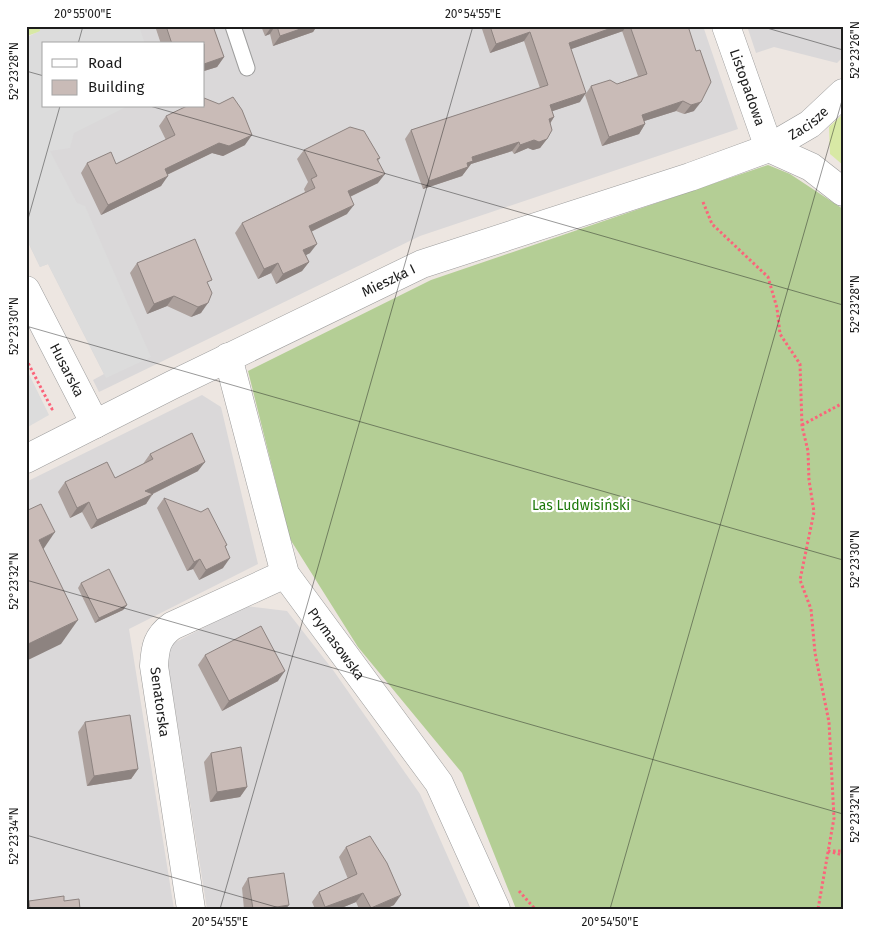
<svg xmlns="http://www.w3.org/2000/svg" width="869" height="935" font-family="'Fira Sans',sans-serif">
<rect width="100%" height="100%" fill="#ede6e1"/>
<g fill="#dad8d9" fill-rule="evenodd">
<path d="M39 26H703L738 129 420 236 99 392 93 380 104 374 48 264 40 267 26 238V38L40 31ZM44 44H204V106H44Z"/>
<polygon points="747,26 843,26 843,57 837,63 774,47 756,53"/>
<polygon points="202,395 221,407 258,564 129,629 174,909 26,909 26,482"/>
<polygon points="246,606 287,611 333,670 420,794 471,909 207,909 166,652 170,645"/>
</g>
<g fill="#d8e9a5">
<polygon points="26,26 39,26 41,31 27,36"/>
<polygon points="843,114 843,165 830,154 829,127"/>
</g>
<polygon fill="#b4ce95" points="768,165 790,174 843,209 843,909 516,909 462,773 358,647 290,539 248,371 431,280"/>
<g fill="#dcdcdc">
<polygon points="39,26 139,26 145,44 44,44 44,106 128,106 74,133 70,148 50,151 77,203 85,206 151,357 106,378 48,264 40,267 26,238 26,38 40,31"/>
<polygon points="26,368 49,415 26,428"/>
</g>
<g fill="none" stroke-linecap="round" stroke-linejoin="round">
<defs>
<polyline id="lane" points="233,26 247,68"/>
<g id="street">
<path id="s1" d="M726 26 769 148"/>
<polyline points="769,148 811,167 843,192"/>
<path id="s2" d="M26 290 95 424"/>
<path id="s3" d="M228 357 285 574 439 783 496 909"/>
<path id="s4" d="M26 459 172 385 422 264 690 177 769 148 810 124 843 93"/>
<path d="M191 909 154 666C155 647 157 637 172 626L285 574"/>
</g>
</defs>
<use href="#lane" stroke="#9d9d9d" stroke-width="17"/>
<use href="#street" stroke="#9d9d9d" stroke-width="29"/>
<g stroke="#fb647a" stroke-width="3" stroke-dasharray="2.5 2.5" stroke-linecap="butt">
<polyline points="703,202 712,224 768,277 777,308 780,334 800,364 802,426 808,451 809,480 814,512 800,580 811,609 815,653 829,722 834,818 818,909"/>
<polyline points="26,359 52,409 55,407"/>
<polyline points="802,425 843,403"/>
<polyline points="828,851 843,855"/>
<polyline points="833,851 843,851"/>
<polyline points="519,891 535,909"/>
</g>
<use href="#lane" stroke="#fff" stroke-width="15"/>
<use href="#street" stroke="#fff" stroke-width="28"/>
</g>
<g fill="#ada19d">
<polygon points="155,26 213,26 224,57 217,67 204,71 204,44 161,44"/>
<polygon points="261,26 317,26 313,32 273,46 270,34 265,36"/>
<polygon points="481,26 688,26 694,111 684,114 676,111 644,121 645,124 639,134 602,146 585,95 591,86 617,84 638,76 622,31 623,31 571,49 580,102 552,111 554,117 550,124 547,139 540,148 533,150 528,148 514,154 512,151 471,164 462,176 423,189 405,139 411,130 540,88 524,41 490,53"/>
<polygon points="166,116 245,145 223,156 212,153 167,175 161,186 101,215 81,173 87,163 116,164 166,140 159,126"/>
<polygon points="304,150 380,158 378,161 378,183 350,197 347,214 311,232 310,253 306,255 309,262 302,271 276,284 271,273 258,279 235,233 242,223 305,192 304,189 308,182 297,159"/>
<polygon points="137,263 208,285 201,313 191,317 167,306 147,314 130,273"/>
<polygon points="150,454 198,471 153,494 146,504 91,529 82,512 70,518 58,492 65,482 115,478 143,464"/>
<polygon points="164,498 227,545 225,547 223,568 199,580 193,569 187,571 157,508"/>
<polygon points="81,583 127,605 123,610 95,623 78,588"/>
<polygon points="205,655 278,681 222,711 198,665"/>
<polygon points="85,722 138,769 131,779 87,786 78,732"/>
<polygon points="211,753 247,787 240,797 210,802 204,762"/>
<polygon points="346,847 394,905 385,909 359,909 356,902 339,909 315,909 312,902 319,892 348,879 339,857"/>
<polygon points="248,878 286,909 244,909 242,888"/>
<polygon points="29,901 64,901 80,909 26,909 26,905"/>
</g>
<g fill="#8d8380">
<polygon points="272,26 275,26 270,34 265,36"/>
<polygon points="309,26 317,26 313,32 273,46 280,36"/>
<polygon points="617,26 626,26 623,31 563,52 569,43"/>
<polygon points="530,32 524,41 490,53 496,44"/>
<polygon points="224,57 217,67 204,71 204,64"/>
<polygon points="586,93 580,102 544,114 550,105"/>
<polygon points="683,101 676,111 635,124 642,115"/>
<polygon points="701,102 694,111 684,114 691,105"/>
<polygon points="554,117 548,126 549,119"/>
<polygon points="645,124 639,134 602,146 609,137"/>
<polygon points="252,135 245,145 223,156 212,153 158,179 165,169 219,143"/>
<polygon points="547,139 540,148 533,150 528,148 514,154 520,145 534,140"/>
<polygon points="519,142 512,151 471,164 462,176 423,189 429,181 467,163 472,157"/>
<polygon points="385,174 378,183 341,201 348,191"/>
<polygon points="168,176 161,186 101,215 108,205"/>
<polygon points="354,205 347,214 302,236 309,226"/>
<polygon points="317,244 310,253 296,260 303,250"/>
<polygon points="309,262 302,271 276,284 283,274"/>
<polygon points="278,263 271,273 258,279 264,269"/>
<polygon points="174,296 167,306 147,314 154,304"/>
<polygon points="208,303 201,313 191,317 198,307"/>
<polygon points="205,462 198,471 152,494 146,504 91,529 97,520 145,491"/>
<polygon points="89,502 82,512 70,518 77,508"/>
<polygon points="55,532 38,557 39,540"/>
<polygon points="230,558 223,568 199,580 206,570"/>
<polygon points="200,559 193,569 187,571 194,562"/>
<polygon points="127,605 123,610 95,623 99,618"/>
<polygon points="78,620 61,644 26,661 26,645"/>
<polygon points="285,671 278,681 222,711 229,701"/>
<polygon points="138,769 131,779 87,786 94,776"/>
<polygon points="247,787 240,797 210,802 217,792"/>
<polygon points="363,893 356,902 339,909 323,909 325,907"/>
<polygon points="401,895 394,905 385,909 370,909"/>
<polygon points="289,905 286,909 264,909"/>
</g>
<g fill="#c9bbb7" stroke="#8d8380">
<polygon points="166,26 213,26 224,57 204,64 204,44 172,44"/>
<polygon points="277,26 309,26 280,36"/>
<polygon points="490,26 617,26 569,43 586,93 550,105 554,117 549,119 552,130 547,139 539,142 534,140 520,145 519,142 472,157 473,161 467,163 468,167 429,181 411,130 548,85 530,32 496,44"/>
<polygon points="630,26 688,26 696,51 700,50 711,82 701,102 691,105 683,101 642,115 645,124 609,137 591,86 610,80 617,84 647,74"/>
<polygon points="233,97 242,110 252,135 229,146 219,143 165,169 168,176 108,205 87,163 111,152 116,164 175,135 166,116 187,106 204,106 204,98 219,104"/>
<polygon points="350,127 364,131 380,158 377,159 385,174 348,191 354,205 309,226 317,244 303,250 309,262 283,274 278,263 264,269 242,223 315,188 311,179 317,176 304,150"/>
<polygon points="195,239 212,280 207,282 212,293 208,303 198,307 174,296 154,304 137,263"/>
<polygon points="192,433 205,462 145,491 153,494 97,520 89,502 77,508 65,482 107,462 115,478 153,459 150,454"/>
<polygon points="164,498 201,512 208,508 227,545 225,546 230,558 206,570 200,559 194,562"/>
<polygon points="41,504 55,532 39,540 78,620 26,645 26,511"/>
<polygon points="109,569 127,605 99,618 81,583"/>
<polygon points="261,626 285,671 229,701 205,655"/>
<polygon points="130,715 138,769 94,776 85,722"/>
<polygon points="241,747 247,787 217,792 211,753"/>
<polygon points="370,836 387,863 401,895 371,908 363,893 325,907 319,892 357,874 346,847"/>
<polygon points="284,873 289,905 264,909 253,909 248,878"/>
<polygon points="64,896 64,901 79,899 80,909 30,909 29,901"/>
</g>
<path fill="none" stroke="#1c1c1c" stroke-width="1" stroke-opacity="0.45" d="M760 26 843 50M78 44 83 26M26 71 44 76M150 106 843 305M26 226 60 106M26 326 843 560M26 580 843 814M26 835 283 909M220 909 473 26M610 909 843 97"/>
<g text-anchor="middle" stroke-width="4.5" stroke-linejoin="round" paint-order="stroke">
<g font-size="14" fill="#1c1c1c" stroke="#fff">
<text dy="5" stroke="none"><textPath href="#s1" startOffset="65">Listopadowa</textPath></text>
<text dy="5" stroke="none"><textPath href="#s4" startOffset="854">Zacisze</textPath></text>
<text dy="5" stroke="none"><textPath href="#s4" startOffset="404">Mieszka I</textPath></text>
<text dy="5" stroke="none"><textPath href="#s2" startOffset="90">Husarska</textPath></text>
<text dy="5" stroke="none"><textPath href="#s3" startOffset="311">Prymasowska</textPath></text>
<text transform="translate(160 702) rotate(82)" y="5">Senatorska</text>
</g>
<g font-size="14" fill="#1c790a" stroke="#fff">
<text x="581" y="510">Las Ludwisiński</text>
</g>
</g>
<rect width="869" height="935" fill="none" stroke="#ffffff" stroke-width="55"/>
<rect x="42" y="42" width="162" height="65" fill="#ffffff" stroke="#a4a4a4"/>
<rect x="52" y="59" width="25" height="8" fill="#ffffff" stroke="#a4a4a4"/>
<text x="88" y="68" font-size="15" fill="#1c1c1c">Road</text>
<rect x="52" y="80" width="25" height="15" fill="#c9bbb7" stroke="#a4a4a4"/>
<text x="88" y="92" font-size="15" fill="#1c1c1c">Building</text>
<rect x="28" y="28" width="814" height="880" fill="none" stroke="#1c1c1c" stroke-width="2"/>
<g font-size="12" text-anchor="middle" fill="#1c1c1c">
<text x="83" y="18">20°55'00"E</text>
<text x="473" y="18">20°54'55"E</text>
<text transform="translate(855 50) rotate(-90)" y="4">52°23'26"N</text>
<text transform="translate(14 71) rotate(-90)" y="4">52°23'28"N</text>
<text transform="translate(855 304) rotate(-90)" y="4">52°23'28"N</text>
<text transform="translate(14 326) rotate(-90)" y="4">52°23'30"N</text>
<text transform="translate(855 559) rotate(-90)" y="4">52°23'30"N</text>
<text transform="translate(14 581) rotate(-90)" y="4">52°23'32"N</text>
<text transform="translate(855 814) rotate(-90)" y="4">52°23'32"N</text>
<text transform="translate(14 836) rotate(-90)" y="4">52°23'34"N</text>
<text x="220" y="926">20°54'55"E</text>
<text x="610" y="926">20°54'50"E</text>
</g>
</svg>
